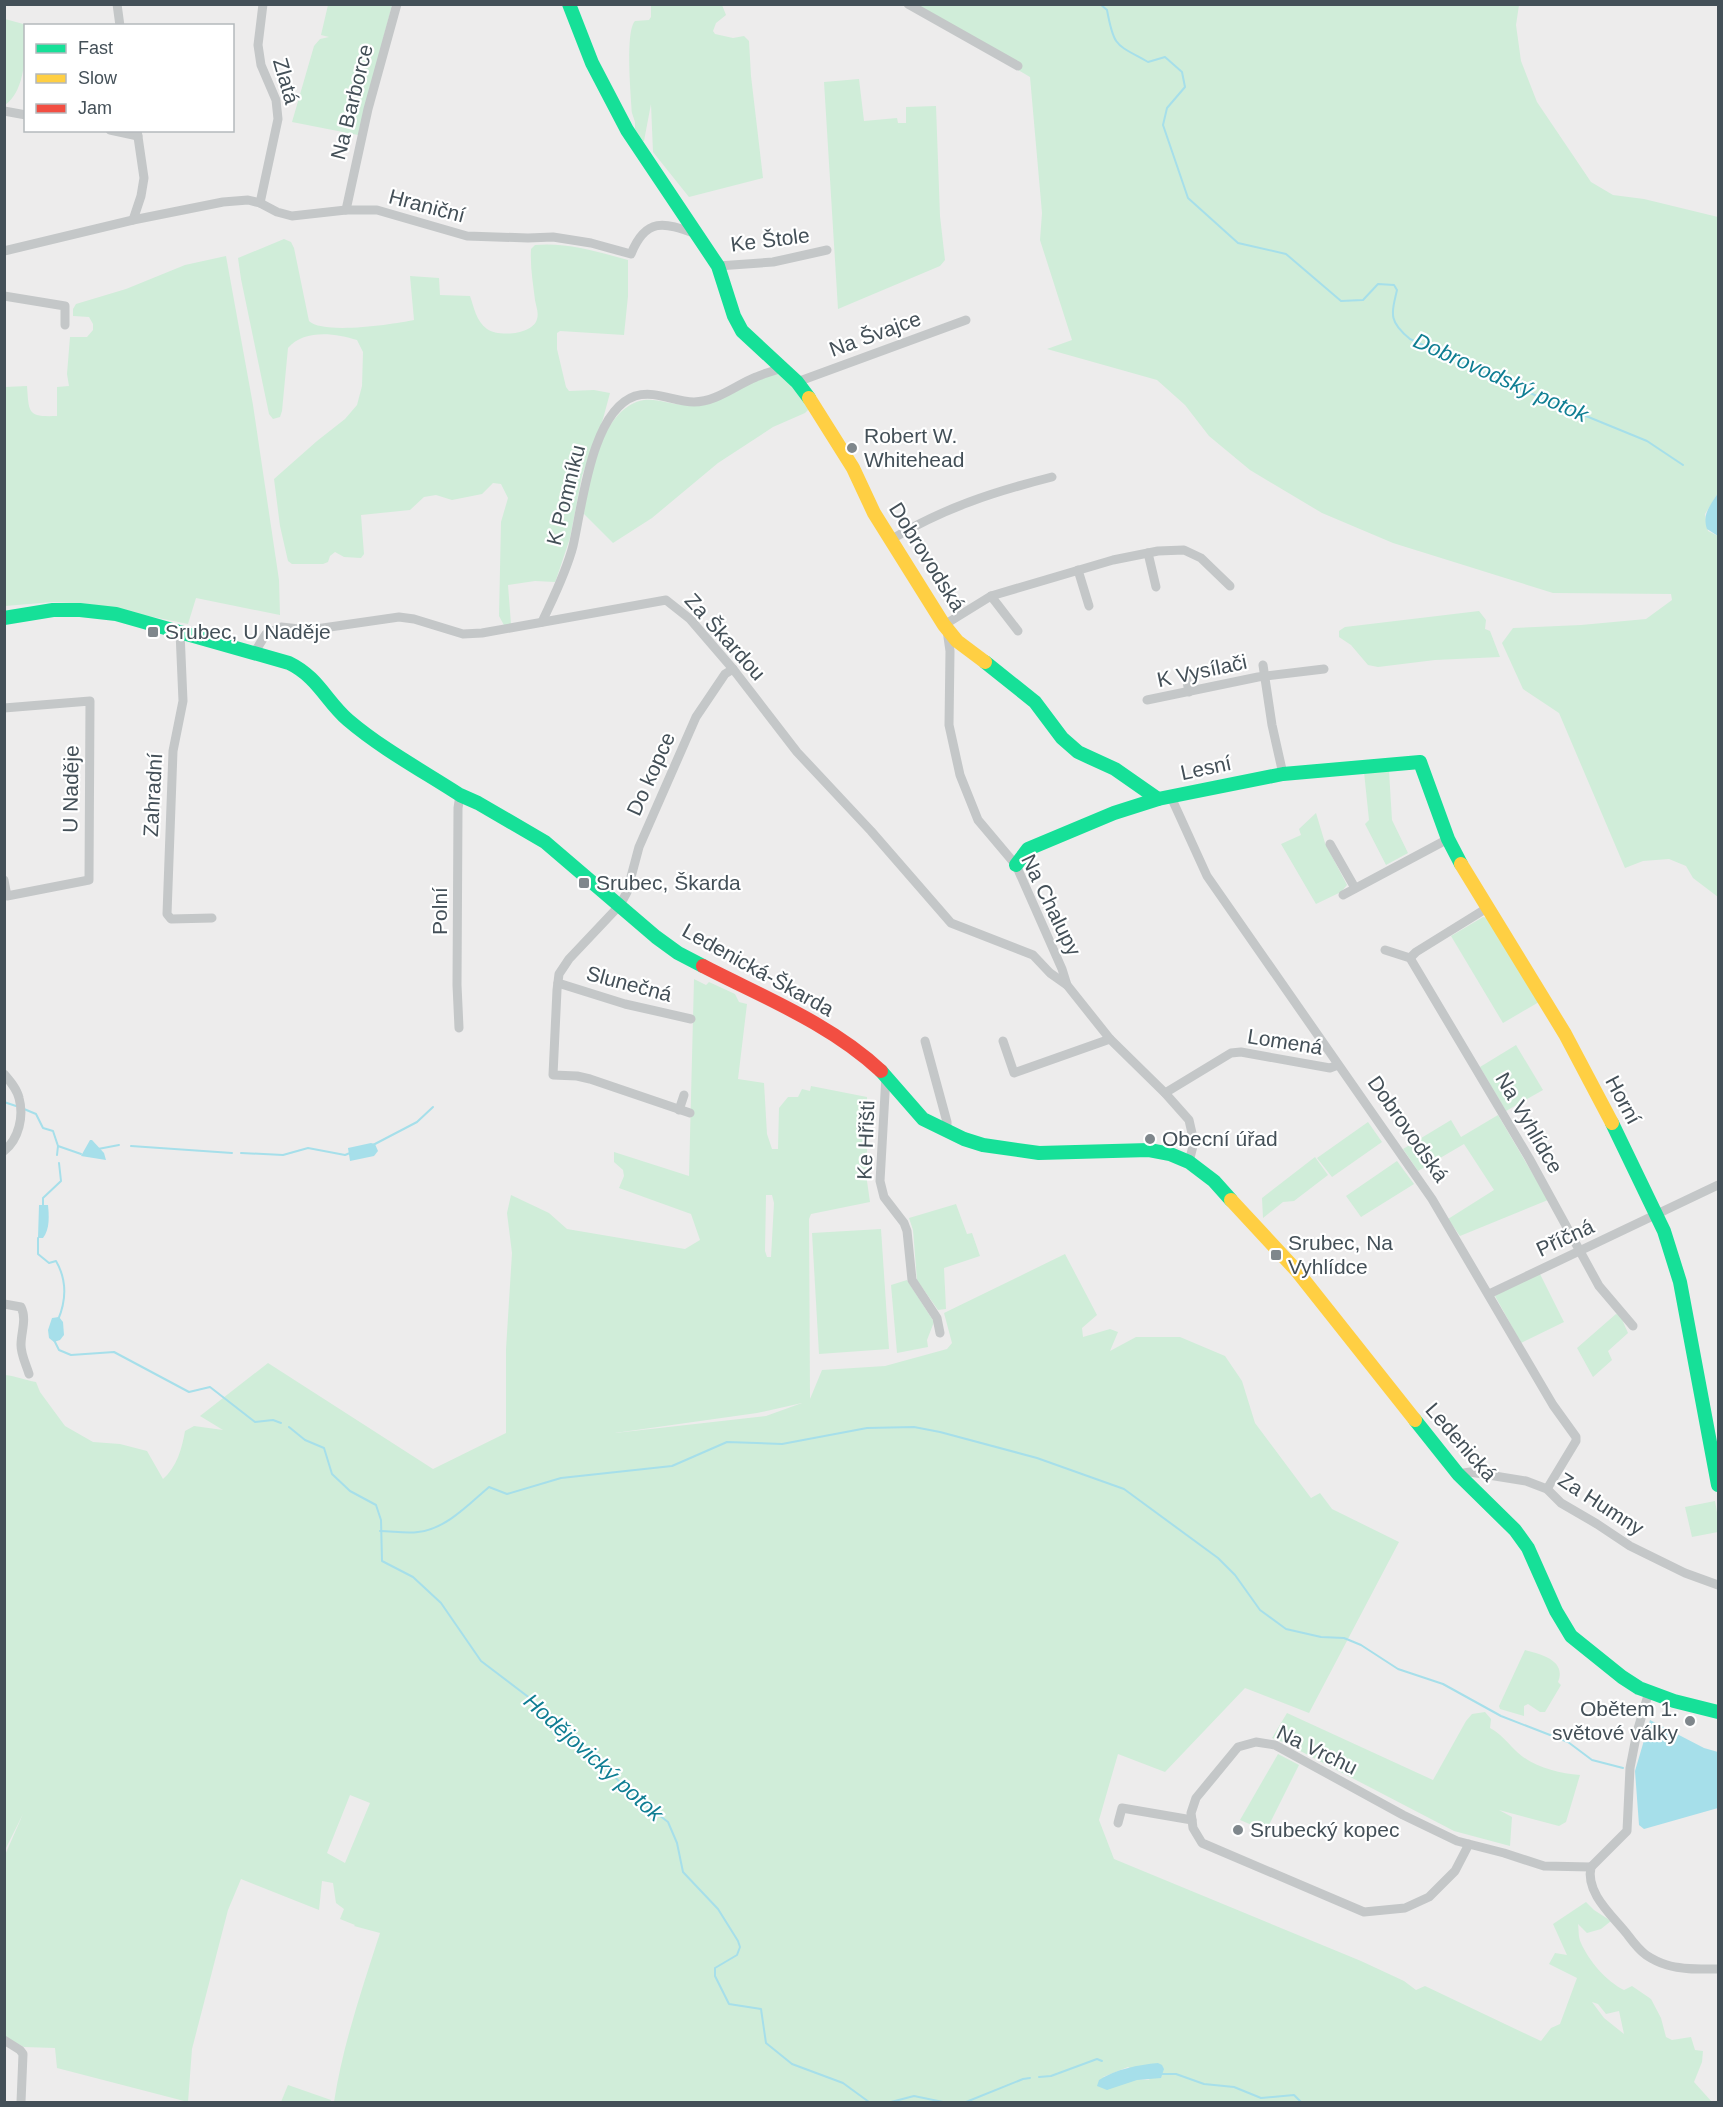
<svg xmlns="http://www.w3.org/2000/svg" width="1723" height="2107" font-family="Helvetica,sans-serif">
<rect width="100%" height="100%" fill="#edecec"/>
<g fill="#d0edd9" fill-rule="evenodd">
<polygon points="328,5 392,5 358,135 292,122 314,46 320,39 329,37 321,35"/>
<path d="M651 5H722L726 15 716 23 713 31 715 34 733 38 744 36 749 41 751 76 763 178 689 197 653 152 651 104 644 141H643L635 129V122L632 113C631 96 625 31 635 21L649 20 651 17Z"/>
<polygon points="909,5 1519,5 1516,25 1521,61 1537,102 1591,182 1613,195 1644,199 1718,217 1718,493 1705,514 1708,531 1718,536 1718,897 1693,878 1686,866 1669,859 1643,861 1625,868 1559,713 1523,689 1502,643 1513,628 1581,625 1646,619 1672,600 1671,594 1553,593 1393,543 1322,513 1250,470 1209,436 1185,405 1157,380 1047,349 1072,340 1040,240 1042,213 1030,77"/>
<path d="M5 19 27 25 26 26C26 50 26 91 5 105Z"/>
<polygon points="859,79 864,121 897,118 898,123 906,123 906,107 936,106 940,216 945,260 940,266 838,309 824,82"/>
<path d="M284 239 291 242 294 248 309 321C323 335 395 324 414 320L410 276 439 278 440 295 470 296C474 307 476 321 487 329 498 337 533 335 537 319 539 313 536 306 535 300 533 283 530 267 531 249L535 245C567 242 598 252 628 260V296L624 335 560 331 557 333V349L566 387 569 391 594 390 610 393 603 419 582 476 570 538 556 580 555 582 535 581 508 585 511 624 505 627 499 616 501 522 508 498 501 484 493 483 482 494 452 500 436 495 424 497 410 510 361 515 364 554 361 558 344 557 335 552 330 556 328 562 323 564H292L288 561 280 526 274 479 317 441 345 419 357 405 362 386 363 352 357 340C335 333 304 329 288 348L282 411 280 417 273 419 269 414 241 279 238 258Z"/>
<path d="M226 256 253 405 279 580 280 615 196 598 188 624 89 604 53 602 5 606V387L27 386C29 414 28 417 57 416V387L69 386 67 374 70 337H87L93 330V324L89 317 73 316V309L76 304 126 289 185 265Z"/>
<path d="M777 373 785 377 808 406 809 409 805 413 773 427 718 463 652 518 613 543 584 514C587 479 603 406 644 400 659 398 676 407 690 404 719 397 748 384 777 373Z"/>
<polygon points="1479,611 1486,620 1485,629 1490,631 1500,657 1435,660 1378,667 1368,665 1351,645 1339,637 1339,631 1345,627"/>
<polygon points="1389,771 1392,820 1408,853 1386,865 1365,824 1369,820 1364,772"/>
<polygon points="1316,813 1325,843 1347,885 1341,892 1316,904 1281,844 1301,835 1299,829"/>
<polygon points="1483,917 1488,918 1539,1002 1503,1023 1451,936"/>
<path d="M694 979 706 985 709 982 735 994 739 1002 747 1004 738 1079 764 1083 767 1134 772 1149H778L779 1108 788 1097H798L802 1089 810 1091 811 1086 867 1097V1181L870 1202 811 1214 809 1219 810 1399 822 1370 885 1366 947 1349 952 1343 944 1313 1065 1254 1097 1315 1082 1328 1083 1337 1110 1329 1118 1332 1110 1351 1136 1337H1180L1225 1356 1242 1381 1255 1423 1311 1498 1320 1493 1332 1509 1399 1542 1309 1713 1245 1688 1165 1772 1118 1754 1099 1820 1114 1859 1361 1961 1404 1981 1416 1990 1425 1986 1541 2041 1551 2028 1560 2024 1577 1978 1549 1964 1555 1953 1567 1955 1553 1924 1586 1902 1594 1910 1611 1921 1601 1929 1587 1933 1578 1924C1579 1930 1578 1937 1581 1943 1589 1961 1606 1981 1624 1990L1632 1986 1651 1999 1661 2018 1666 2037 1672 2040 1691 2037 1695 2050 1703 2051 1702 2062 1694 2082 1712 2102H334C343 2044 362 1989 380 1933L354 1926 355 1925 340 1919 344 1909 336 1903 333 1883 322 1881 319 1910 241 1879 228 1910 192 2049 188 2102 57 2068 55 2048 24 2047 5 2037V1855L23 1814 5 1850V1375C16 1376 25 1380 36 1382L40 1392 65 1426 93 1442 120 1444 147 1451 163 1479C177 1467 182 1448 185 1431L194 1426 223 1430 200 1416 268 1363 433 1469 506 1433V1349L512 1253 507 1213 511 1195 549 1213 567 1229 685 1249 700 1240 691 1214 619 1188 624 1176 623 1170 614 1162V1152L689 1176ZM766 1195H772L774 1203 771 1257H767L765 1251ZM802 1403 766 1416 615 1433 757 1413ZM350 1795 370 1803 345 1863 327 1853ZM1592 2002 1598 2004 1606 2014 1619 2011 1624 2034 1604 2018ZM1128 2067 1150 2080 1103 2077Z"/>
<polygon points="1516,1045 1543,1090 1506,1111 1480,1067"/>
<polygon points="1498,1115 1548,1200 1460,1236 1448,1219 1494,1190 1464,1144 1418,1171 1403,1149 1451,1120 1461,1137"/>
<polygon points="1368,1122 1382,1142 1332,1177 1317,1158"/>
<polygon points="1315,1157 1328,1175 1294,1201 1283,1202 1263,1218 1262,1198"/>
<polygon points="1397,1161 1414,1184 1361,1217 1346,1196"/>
<polygon points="956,1204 967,1234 972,1233 980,1256 944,1268 946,1309 938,1310 917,1280 913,1230 909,1218"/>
<polygon points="881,1229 889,1349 819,1354 812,1233"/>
<polygon points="1539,1272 1564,1322 1521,1343 1495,1296"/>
<polygon points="907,1280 934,1322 927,1340 928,1347 897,1353 891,1285"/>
<polygon points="1616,1314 1620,1315 1628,1333 1608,1351 1612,1360 1593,1377 1577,1348"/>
<polygon points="1715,1501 1718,1518 1718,1532 1692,1537 1685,1507"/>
<path d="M1525 1650C1540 1654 1567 1660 1558 1682L1561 1685 1545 1712H1540L1528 1704 1524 1706V1716L1500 1709 1499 1706Z"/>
<path d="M1485 1712 1491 1719 1490 1728C1501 1734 1506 1741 1515 1750 1532 1767 1557 1773 1580 1775L1566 1822 1559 1826 1499 1810 1512 1817 1510 1846 1454 1831 1283 1742 1272 1738 1287 1713 1433 1780 1466 1721 1472 1714Z"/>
<polygon points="1278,1754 1299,1765 1266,1831 1240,1820"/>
<polygon points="288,2085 331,2100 330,2102 281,2102"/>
</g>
<g fill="#a6dfea">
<path d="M1718 493V536L1707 529C1702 514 1710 506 1718 493Z"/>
<polygon points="90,1140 92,1140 104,1153 106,1160 81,1156"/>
<polygon points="371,1143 375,1144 378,1151 374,1156 350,1161 348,1148"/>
<path d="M39 1205H48C49 1216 50 1229 43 1238H38Z"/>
<polygon points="59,1317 63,1322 64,1335 60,1340 54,1342 49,1338 48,1330 52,1318"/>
<polygon points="1650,1720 1704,1748 1718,1752 1718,1808 1644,1829 1639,1825 1635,1771"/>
<path d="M1158 2063 1162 2065 1164 2069 1161 2078 1137 2080 1107 2090 1097 2086 1099 2080C1116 2069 1138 2065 1158 2063Z"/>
</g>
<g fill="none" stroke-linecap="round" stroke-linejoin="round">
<g stroke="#a6dfea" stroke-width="2">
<path d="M1100 4 1107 10C1114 48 1116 44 1148 62L1165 57 1182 72 1185 87 1167 108 1163 125 1188 198 1238 243 1286 254 1341 301 1363 300 1378 284 1394 285 1397 290C1391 315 1389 322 1410 339L1515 387 1647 441 1683 465"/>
<polyline points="4,1102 16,1106"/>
<polyline points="24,1109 36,1114 43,1128 53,1131 58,1146 57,1155"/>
<polyline points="373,1145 417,1122 433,1107"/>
<polyline points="58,1146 81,1154"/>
<polyline points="131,1146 232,1153"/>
<polyline points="98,1149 119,1145"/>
<polyline points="241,1153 283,1155 308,1148 345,1155 350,1153"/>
<polyline points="43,1206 43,1198 61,1181 59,1163"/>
<path d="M38 1238V1254L49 1263 56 1261C67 1280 66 1301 58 1320"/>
<polyline points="54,1340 59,1350 71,1355 114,1352 189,1392 210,1387 255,1422 273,1420 281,1423"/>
<polyline points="289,1427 305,1440 324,1448 332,1474 350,1491 376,1505 381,1520 382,1561 413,1577 441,1603 481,1661 552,1715 633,1795 668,1822 677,1843 683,1872 718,1909 738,1941 740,1947 737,1955 715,1968 715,1976 729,2004 761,2009 766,2043 792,2064 843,2083 869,2102"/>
<path d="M380 1531C392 1531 406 1534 418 1532 446 1529 468 1505 489 1487L507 1494 561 1478 672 1466 727 1442 782 1444 867 1428 914 1427 940 1432 1037 1458 1124 1489 1218 1558 1235 1575 1260 1610 1286 1629 1321 1637 1344 1638 1361 1645 1398 1669 1443 1684 1501 1716 1568 1742 1592 1760 1623 1768"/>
<polyline points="1161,2074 1176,2074 1204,2084 1234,2087 1261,2098 1294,2095 1301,2102"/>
<polyline points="1039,2077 1051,2076 1097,2059 1102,2061"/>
<polyline points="891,2102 914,2096 943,2102"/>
<polyline points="966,2102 1023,2079 1030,2078"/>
</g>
<g stroke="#c4c7c8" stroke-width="9">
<polyline points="117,4 120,26"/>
<polyline points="908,4 1018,66"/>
<polyline points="4,111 26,115"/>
<polyline points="110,130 138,136"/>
<polyline points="260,203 278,119 276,100 261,65 258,45 263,4"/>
<polyline points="346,210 368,109 397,4"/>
<polyline points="133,220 141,196 144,178 137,130"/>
<path d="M4 251 133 220 223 202 248 200 260 203 277 212 292 216 346 210H377L467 236 528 238 553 237 591 243 631 254C646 217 664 222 696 234"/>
<polyline points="718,266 773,262 827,250"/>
<polyline points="4,296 65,306 65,325"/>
<polyline points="797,382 966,320"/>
<path d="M892 539C944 508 993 492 1052 477"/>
<polyline points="1148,553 1156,587"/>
<polyline points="1078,570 1089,606"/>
<polyline points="991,596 1018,631"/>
<path d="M542 622C553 598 566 573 573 546 582 508 591 411 635 396 656 390 674 402 694 402 716 402 736 385 756 377 765 373 774 371 782 368"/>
<polyline points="944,625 991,596 1113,560 1158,551 1184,550 1201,558 1230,586"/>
<polyline points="947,630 950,651 949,725 960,775 978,820 1016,865 1062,969 1067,985 1110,1039 1165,1093 1189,1120 1194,1142 1189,1162"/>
<polyline points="180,632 183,701 173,751 167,914 171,919 212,918"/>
<polyline points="254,653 266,634 281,627 309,630 399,617 414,619 463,634 482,633 666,600 690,619 733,669 797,752 871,831 951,923 1033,955 1050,973 1067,985"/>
<polyline points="1263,665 1272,725 1283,774"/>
<polyline points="1186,676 1189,692"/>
<polyline points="1147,700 1258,677 1324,669"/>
<polyline points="4,708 90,701 89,880 7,896 4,880"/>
<polyline points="1171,797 1207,876 1432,1199 1553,1405 1576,1437 1576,1441 1547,1489"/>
<polyline points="1330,844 1355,888"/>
<polyline points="1343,895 1448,839"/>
<polyline points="1385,950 1410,958 1529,1158 1599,1286 1633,1326"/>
<polyline points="1410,958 1416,952 1487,908"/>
<polyline points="558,983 625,1004 691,1019"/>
<polyline points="459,1028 457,985 458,808 460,795"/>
<polyline points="925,1041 947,1122 947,1131"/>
<polyline points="1003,1041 1014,1073 1110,1039"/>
<path d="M4 1074C10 1081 17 1089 19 1098 24 1116 19 1139 4 1151"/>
<polyline points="886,1076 880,1181 884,1197 904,1223 907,1231 912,1280 937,1318 940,1333"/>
<polyline points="1165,1093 1231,1053 1241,1052 1330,1068 1338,1065"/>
<polyline points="679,1110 684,1095"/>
<polyline points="690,1113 590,1079 577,1076 553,1075 557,990 559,974 569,959 620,905 627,892 639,847 696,717 725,674 733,669"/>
<polyline points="1489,1294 1718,1185"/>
<path d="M4 1304 21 1307C27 1319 21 1332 21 1345 21 1355 26 1364 29 1374"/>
<polyline points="1458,1474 1470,1472 1526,1481 1547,1489 1561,1503 1597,1524 1630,1546 1685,1573 1718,1585"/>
<polyline points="1118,1823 1122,1808 1192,1820"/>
<polyline points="1469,1844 1455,1871 1429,1897 1405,1908 1364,1912 1202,1843 1193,1828 1192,1820 1191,1813 1196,1798 1238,1747 1256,1742 1275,1745 1403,1815 1457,1841 1504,1853 1544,1866 1591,1867"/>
<polyline points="1591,1867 1627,1831 1630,1768 1637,1732 1649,1692"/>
<path d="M1591 1867C1585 1893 1613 1916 1627 1934 1633 1942 1638 1949 1646 1955 1652 1959 1660 1963 1667 1965 1683 1970 1702 1969 1718 1969"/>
<polyline points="4,2040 20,2050 23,2054 21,2102"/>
</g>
<g stroke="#16e098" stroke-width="14">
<polyline points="569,4 592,63 627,130 718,266 734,316 742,331 797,382 809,398"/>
<path d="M4 618 53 610H80L116 614 289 663C318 677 326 701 348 720 382 749 423 771 460 795L478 803 545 842 656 937 678 953 703 966"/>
<polyline points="985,662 1035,702 1062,738 1078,752 1115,769 1158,799"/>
<polyline points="1016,865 1028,849 1114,813 1158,799 1283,774 1420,762 1448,839 1461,864"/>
<polyline points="881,1071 923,1119 964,1139 983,1145 1039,1153 1149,1150 1170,1154 1189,1162 1214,1181 1231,1200"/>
<polyline points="1612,1123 1664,1231 1680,1282 1718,1485"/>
<polyline points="1415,1420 1458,1474 1515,1530 1528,1548 1556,1611 1571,1636 1622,1677 1639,1688 1674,1701 1718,1712"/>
</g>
<g stroke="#ffcf43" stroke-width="14">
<polyline points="809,398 853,468 874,513 944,625 957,641 985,662"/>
<polyline points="1461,864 1565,1034 1612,1123"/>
<polyline points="1231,1200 1296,1270 1415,1420"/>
</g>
<path stroke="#f24e42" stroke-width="14" d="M703 966C763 997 831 1024 881 1071"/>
</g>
<g fill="#7f878c" stroke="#fff" stroke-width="2">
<circle cx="852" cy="448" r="6"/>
<rect x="147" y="626" width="12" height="12" rx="3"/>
<rect x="578" y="877" width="12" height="12" rx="3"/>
<circle cx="1150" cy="1139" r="6"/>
<rect x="1270" y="1249" width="12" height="12" rx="3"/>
<circle cx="1690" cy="1721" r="6"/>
<circle cx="1238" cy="1830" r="6"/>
</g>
<g text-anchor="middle" stroke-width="4.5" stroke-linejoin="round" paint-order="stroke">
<g font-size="21" fill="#445058" stroke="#fff">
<text transform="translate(286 81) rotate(74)" y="7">Zlatá</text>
<text transform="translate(352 102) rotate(-76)" y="7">Na Barborce</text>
<text transform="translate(427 206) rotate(15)" y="7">Hraniční</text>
<text transform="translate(770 240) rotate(-7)" y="7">Ke Štole</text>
<text transform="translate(875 334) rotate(-20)" y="7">Na Švajce</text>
<text transform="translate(566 495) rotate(-76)" y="7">K Pomníku</text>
<text transform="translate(927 557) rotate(58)" y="7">Dobrovodská</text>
<text transform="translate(725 637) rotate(48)" y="7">Za Škardou</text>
<text transform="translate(1202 671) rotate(-12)" y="7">K Vysílači</text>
<text transform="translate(1206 768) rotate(-12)" y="7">Lesní</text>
<text transform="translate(651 774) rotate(-66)" y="7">Do kopce</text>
<text transform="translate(71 789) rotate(-89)" y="7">U Naděje</text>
<text transform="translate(153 795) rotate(-87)" y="7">Zahradní</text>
<text transform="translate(1051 905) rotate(64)" y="7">Na Chalupy</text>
<text transform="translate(440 911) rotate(-90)" y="7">Polní</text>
<text transform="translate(758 970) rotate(29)" y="7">Ledenická-Škarda</text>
<text transform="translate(629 984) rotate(15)" y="7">Slunečná</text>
<text transform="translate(1285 1042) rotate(9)" y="7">Lomená</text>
<text transform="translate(1623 1100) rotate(62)" y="7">Horní</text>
<text transform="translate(1529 1123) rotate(60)" y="7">Na Vyhlídce</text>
<text transform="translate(1408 1129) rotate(55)" y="7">Dobrovodská</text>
<text transform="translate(866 1140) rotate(-88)" y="7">Ke Hřišti</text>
<text transform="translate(1565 1238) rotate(-25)" y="7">Příčná</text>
<text transform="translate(1461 1442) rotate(49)" y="7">Ledenická</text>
<text transform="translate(1601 1504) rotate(33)" y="7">Za Humny</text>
<text transform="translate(1317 1750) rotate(26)" y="7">Na Vrchu</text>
</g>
<g font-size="21" fill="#445058" stroke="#fff" text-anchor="start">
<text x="864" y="443">Robert W.<tspan x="864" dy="24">Whitehead</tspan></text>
<text x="165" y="639">Srubec, U Naděje</text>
<text x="596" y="890">Srubec, Škarda</text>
<text x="1162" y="1146">Obecní úřad</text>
<text x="1288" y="1250">Srubec, Na<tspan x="1288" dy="24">Vyhlídce</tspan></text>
<text x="1678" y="1716" text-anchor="end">Obětem 1.<tspan x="1678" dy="24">světové války</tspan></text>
<text x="1250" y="1837">Srubecký kopec</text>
</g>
<g font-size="22" font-style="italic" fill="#0f7e93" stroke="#fff">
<text transform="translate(1501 377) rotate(24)" y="8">Dobrovodský potok</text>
<text transform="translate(594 1757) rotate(42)" y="8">Hodějovický potok</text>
</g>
</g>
<rect width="1723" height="2107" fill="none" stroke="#445058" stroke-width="12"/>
<rect x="24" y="24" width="210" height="108" fill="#ffffff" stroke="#b4b9bc" stroke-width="1.5"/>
<rect x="36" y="44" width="30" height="9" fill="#16e098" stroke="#b4b9bc" stroke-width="1.5"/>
<text x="78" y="54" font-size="18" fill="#445058">Fast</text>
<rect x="36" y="74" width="30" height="9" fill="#ffcf43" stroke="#b4b9bc" stroke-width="1.5"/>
<text x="78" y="84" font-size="18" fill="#445058">Slow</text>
<rect x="36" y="104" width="30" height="9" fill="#f24e42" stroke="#b4b9bc" stroke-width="1.5"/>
<text x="78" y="114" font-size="18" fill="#445058">Jam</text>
</svg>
